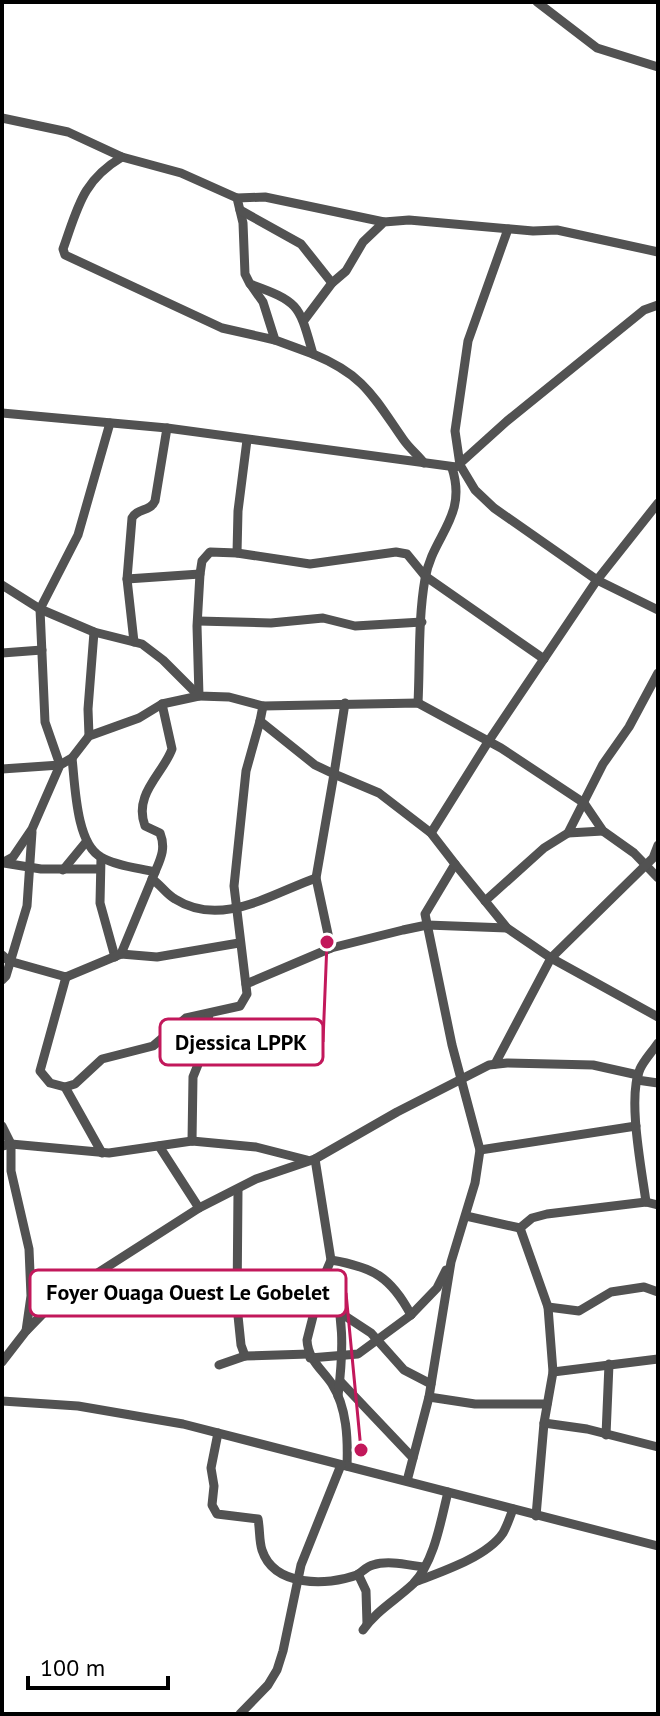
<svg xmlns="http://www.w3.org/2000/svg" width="660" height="1716" font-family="'PT Sans',sans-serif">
<rect width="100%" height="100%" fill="#fff"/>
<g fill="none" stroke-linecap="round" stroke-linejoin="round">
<g stroke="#525252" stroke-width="9">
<polyline points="537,2 597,48 658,67"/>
<path d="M2 118 68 132 122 157 181 173 237 198 243 223 245 274 250 284C300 302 299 305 313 354 364 375 373 396 403 439 409 448 418 455 424 463"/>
<path d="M122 157C82 181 78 207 63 249L65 255 222 328 275 340"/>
<polyline points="237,198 265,197 384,222"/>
<polyline points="240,210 301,244 332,283"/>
<polyline points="508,229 468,341 455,431 460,465 475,490 494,508 597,580 658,610"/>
<polyline points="251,285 263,302 275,340 313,354"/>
<polyline points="305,319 332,283 346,271 363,242 384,222 409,220 533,231 557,230 658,252"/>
<polyline points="2,413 167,428 456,467 507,421 644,310 658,305"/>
<polyline points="237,553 238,511 247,440"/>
<polyline points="127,579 200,574"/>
<polyline points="2,585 40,609 94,632 142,644 163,660 199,696 229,697 263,706 418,703 501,748 584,803 603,831 634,853 658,878"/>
<polyline points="198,621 271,623 323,618 355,626 422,622"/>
<path d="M134 642 127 579 132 518C137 508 150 512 155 501L167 428"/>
<polyline points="2,653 42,650"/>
<polyline points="345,703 334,774 379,793 431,833 455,864 425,914 452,1045 480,1150 475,1183 451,1262 429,1397 407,1481"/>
<path d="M418 703C420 663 418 619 425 579 432 536 468 517 452 468"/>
<polyline points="263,706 260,721 315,765 334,774 316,878 331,948"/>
<polyline points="89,736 88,709 94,632"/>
<path d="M72 758C75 784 76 844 101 857 116 866 139 868 155 872L121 954"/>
<polyline points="2,769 60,765 45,722 40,609 78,535 110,423"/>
<polyline points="431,833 488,742 597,580 658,503"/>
<polyline points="568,833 603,831"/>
<polyline points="101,858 100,903 115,957"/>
<polyline points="2,863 13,857 32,829 60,765 72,758 89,736 139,718 162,704 199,696 197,626 200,574 202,561 210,552 237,553 310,564 396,552 407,554 425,576 544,659"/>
<polyline points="4,863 41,869 99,869"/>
<polyline points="455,864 507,928 551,958 658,1017"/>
<polyline points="63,870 86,842"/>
<path d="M155 872C161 858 166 848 160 833L145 826C133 794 163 774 172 749L162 704"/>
<path d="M152 879C161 885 166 894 175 899 221 928 271 894 316 878"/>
<polyline points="485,901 544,848 568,833 603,764 629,727 658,673"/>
<polyline points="2,955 9,961 66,977 121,954 157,957 239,943"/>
<polyline points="66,977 40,1071 50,1083 65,1087 75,1084 102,1059 153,1046 186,1018 240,1006 247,994 234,886 246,771 260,721"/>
<polyline points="2,980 6,976 27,906 32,832"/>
<polyline points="246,984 331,948 403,930 427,925 507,928"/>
<polyline points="495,1064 551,958 653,858 658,845"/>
<polyline points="637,1080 658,1083"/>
<polyline points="65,1087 102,1153"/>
<polyline points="2,1126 11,1144 11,1171 29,1249 31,1296 26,1331"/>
<polyline points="192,1141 193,1077 203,1052 209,1014"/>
<polyline points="2,1146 11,1144 109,1153 192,1141 256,1147 307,1160"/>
<polyline points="159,1146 199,1208"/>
<polyline points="480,1150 636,1126"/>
<path d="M315 1159 331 1260 322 1281 307 1340C308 1360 322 1369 332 1384 347 1408 348 1439 347 1466"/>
<polyline points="238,1190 237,1306 241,1345 245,1356"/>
<path d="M646 1202C642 1171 627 1097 640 1069 644 1060 652 1052 658 1043"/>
<polyline points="466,1216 520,1228"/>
<polyline points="520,1228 548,1307 553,1372 544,1423 536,1516"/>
<polyline points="520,1228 532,1218 547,1214 646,1202 658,1205"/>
<path d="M331 1260C373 1267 391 1277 411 1315L437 1288 446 1270"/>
<path d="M327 1272C346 1310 343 1355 338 1396"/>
<polyline points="548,1307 579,1311 611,1292 644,1287 658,1292"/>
<polyline points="339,1312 371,1333 404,1370 431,1384"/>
<polyline points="310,1358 358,1354 411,1315"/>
<polyline points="2,1362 26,1331 57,1299 199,1208 256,1179 315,1159 397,1112 489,1065 507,1063 593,1065 638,1075"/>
<polyline points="219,1365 245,1356 309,1354"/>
<polyline points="553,1372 658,1359"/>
<polyline points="340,1381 413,1458"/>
<polyline points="429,1397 475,1404 547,1404"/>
<polyline points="2,1401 78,1406 183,1424 658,1546"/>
<polyline points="544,1423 587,1429 658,1447"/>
<path d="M218 1433 211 1468 214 1486 212 1505 217 1514 258 1519C260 1529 259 1541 262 1550 274 1587 327 1586 357 1575 362 1572 367 1566 373 1565 388 1560 408 1565 423 1567"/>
<polyline points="606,1435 609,1364"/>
<polyline points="358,1574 366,1591 367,1624"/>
<path d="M415 1582C441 1572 487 1557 503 1533 507 1526 510 1517 513 1509"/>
<path d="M363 1630C376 1611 396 1600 413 1584 434 1563 441 1520 448 1492"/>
<polyline points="240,1714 268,1685 277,1670 283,1651 301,1565 341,1465"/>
</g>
</g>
<path fill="none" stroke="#c2185b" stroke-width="3" d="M327 942L323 1042M361 1450L346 1293"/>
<g fill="#c2185b" stroke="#fff" stroke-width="3">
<circle cx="327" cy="942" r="8"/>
<circle cx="361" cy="1450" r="8"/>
</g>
<g fill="#fff" stroke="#c2185b" stroke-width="3">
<rect x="160" y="1019" width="163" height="46" rx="8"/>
<rect x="30" y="1270" width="316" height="46" rx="8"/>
</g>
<g font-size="22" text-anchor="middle" font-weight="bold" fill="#000">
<text x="241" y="1050">Djessica LPPK</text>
<text x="188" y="1300">Foyer Ouaga Ouest Le Gobelet</text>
</g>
<rect width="660" height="1716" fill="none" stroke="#000000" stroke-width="8"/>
<path d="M28 1676v12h140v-12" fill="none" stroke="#000000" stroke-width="4"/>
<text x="40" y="1676" font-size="24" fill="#000000" stroke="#ffffff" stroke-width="6" paint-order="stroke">100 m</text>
</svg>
